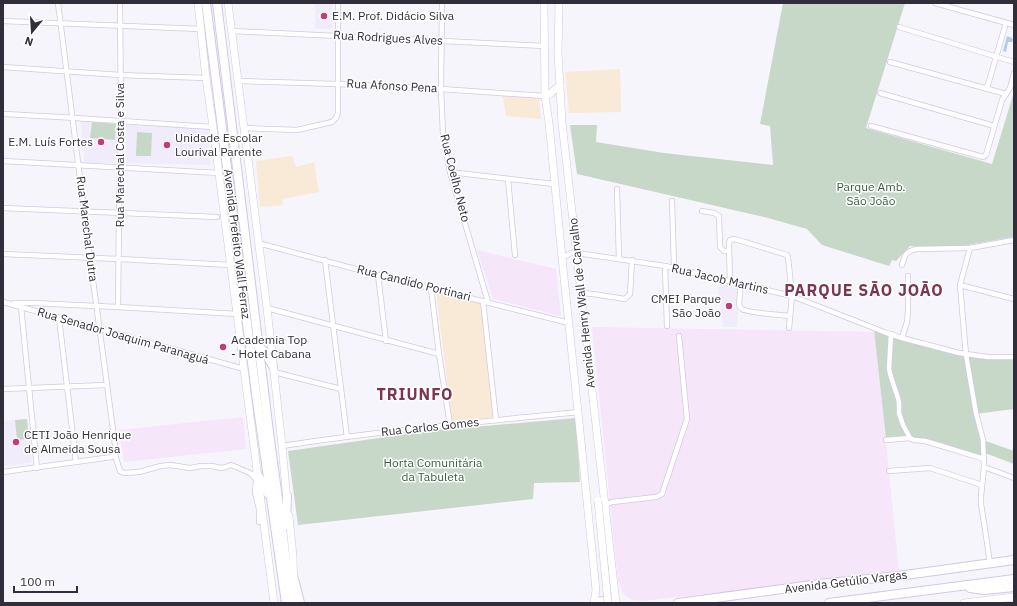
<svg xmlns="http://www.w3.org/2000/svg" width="1017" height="606" font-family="'IBM Plex Sans',sans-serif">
<rect width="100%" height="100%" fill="#f6f5fb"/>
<g fill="#f8ead6">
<polygon points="620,69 621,112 569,113 565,72"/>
<polygon points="503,96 539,98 541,119 506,116"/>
<polygon points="292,156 296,167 314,162 319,192 282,199 283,205 260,207 256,161"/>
<polygon points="436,291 481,302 494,417 452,422"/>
</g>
<g fill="#f5e6f9">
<polygon points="477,250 556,269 561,316 493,299"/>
<polygon points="592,327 875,332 899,572 642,601 633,600 626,596 622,592 618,581"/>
<polygon points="243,417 246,449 124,462 119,430"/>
</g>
<g fill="#f0ecfc">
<polygon points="315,3 333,3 332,29 315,29"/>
<polygon points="80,119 118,122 118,163 85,163"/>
<polygon points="126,124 208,128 211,165 125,163"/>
<polygon points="717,280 740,285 737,327 723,327"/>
<polygon points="27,419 32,462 3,467 3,421"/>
</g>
<g fill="#c7d8c8">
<polygon points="783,3 905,3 866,128 992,164 1014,92 1014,237 961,246 910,246 896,261 892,260 889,266 822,245 807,229 768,218 577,174 570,125 597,125 596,142 664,153 773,165 770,126 760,124"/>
<polygon points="92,122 116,124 115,140 90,138"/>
<polygon points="137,132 152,133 151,156 136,156"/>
<polygon points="874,329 960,354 1014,357 1014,409 975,414 981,442 983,440 1014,451 1014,464 985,453 984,459 910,438 886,439"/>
<polygon points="576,418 580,482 534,483 533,499 298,525 288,451 428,431"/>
<polygon points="27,419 29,439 17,440 15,420"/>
</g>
<polygon fill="#b3cce3" points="1007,36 1012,38 1013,40 1012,42 1008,42 1006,52 1003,51"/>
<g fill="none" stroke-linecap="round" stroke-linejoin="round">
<defs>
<g id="street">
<polyline points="58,3 90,258 116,452 115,455"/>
<polyline points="442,3 441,89 443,135 450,172 488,302"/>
<polyline points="935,3 1014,25"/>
<polyline points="3,21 201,29"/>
<polyline points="899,27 1014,62"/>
<polyline points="232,31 545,46"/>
<polyline points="890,62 1006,94"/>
<polyline points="3,67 120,75 206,78"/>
<polyline points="239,81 337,84 441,89 545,96"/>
<polyline points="987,88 1006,23"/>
<polyline points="880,93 994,126"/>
<path d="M3 114C73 117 143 123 213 127"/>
<polyline points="871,126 983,157 986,155 1002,100 1010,88 1014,73"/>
<polyline points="244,128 297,130 332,122 336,118 338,113 338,3"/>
<polyline points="3,161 219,173"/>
<polyline points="450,172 554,184"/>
<polyline points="508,179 515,255"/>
<polyline points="617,189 619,259"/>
<polyline points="672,201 674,267"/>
<polyline points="3,208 217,217"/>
<polyline points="702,211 714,213 719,216 720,247 724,251 729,251"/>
<polyline points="258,243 378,275 569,323"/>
<polyline points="970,248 960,285 966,355 976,413 983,440 984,467 981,496 981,504 987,542 990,564"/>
<polyline points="3,254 119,259 231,265"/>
<polyline points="562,258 571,253 577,253 665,266 792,296 884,332 902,338 959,353 988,357 1014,357"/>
<polyline points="325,260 347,437"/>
<path d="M902 265C905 255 905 252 916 249L970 248 1014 240"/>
<polyline points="665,266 667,326"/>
<polyline points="378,275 386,341"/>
<polyline points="730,281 729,243 730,240 735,239 787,255 788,257 792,296 789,328"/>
<path d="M741 283 739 304C740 306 739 307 742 309 748 313 781 315 790 316"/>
<polyline points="960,285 1014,299"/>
<polyline points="431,288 439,354 450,425"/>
<polyline points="581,293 593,294 625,299 630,294 632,260"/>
<polyline points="483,301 496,420"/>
<polyline points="3,302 244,369"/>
<polyline points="14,303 33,303 118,307 237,314"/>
<polyline points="21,307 37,468"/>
<polyline points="118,307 119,213 121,121 120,3"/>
<polyline points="267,308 439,354"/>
<polyline points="59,318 76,462"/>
<polyline points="891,334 889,369 891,377 897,395 899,402 899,413 903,425 910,438"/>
<polyline points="902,338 907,322 908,311 908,276"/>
<polyline points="274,372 341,389"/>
<polyline points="3,389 107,385"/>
<polyline points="886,440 910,438 914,440 925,441 942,446 984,459"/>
<path d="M282 446C380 431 480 422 578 412"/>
<polyline points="115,455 120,471 124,473 139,472 161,466 170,465 190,468 201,466 212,466 221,468 226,467 231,465 236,467 250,473 254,477 256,480 255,492 259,509 259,522"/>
<polyline points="984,467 1014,478"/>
<polyline points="889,471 930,468 982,485"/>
<polyline points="3,472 112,457 115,455"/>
<polyline points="605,505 612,502 656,497 662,494 687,419 679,336"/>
</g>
<g id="primary">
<polyline points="198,3 206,78 213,127 274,603"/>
<polyline points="228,3 267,308 282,446 287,501"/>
<polyline points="544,3 545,96 549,123 562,258 578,412 596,590 594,603"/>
<polyline points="559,3 558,53 562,123 616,603"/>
<polyline points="545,96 551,93 560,85"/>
<polyline points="289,516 293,556 294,594 296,603"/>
<polyline points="964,603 1014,597"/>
</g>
<g id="highway">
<polyline points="206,3 256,394 286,603"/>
<polyline points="217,3 269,432 283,536 290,600"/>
<polyline points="237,309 241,291"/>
<polyline points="258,346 265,352 273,366"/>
<polyline points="257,473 268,494"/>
<polyline points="286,525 287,496"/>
<polyline points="294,579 300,603"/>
<polyline points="970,588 984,590 1014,587"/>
<path d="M595 603C602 600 608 600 614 603"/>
<polyline points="678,603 819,584 898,576 1014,560"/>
<polyline points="829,603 1014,579"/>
</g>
</defs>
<use href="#street" stroke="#d1c8e7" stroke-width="6"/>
<use href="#primary" stroke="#d1c8e7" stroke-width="8"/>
<use href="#highway" stroke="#d1c8e7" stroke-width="10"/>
<use href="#street" stroke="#fff" stroke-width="4.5"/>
<use href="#primary" stroke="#fff" stroke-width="7"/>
<use href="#highway" stroke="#fff" stroke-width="8"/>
<defs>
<polyline id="primary-bridge" points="598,501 608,603"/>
</defs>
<use href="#primary-bridge" stroke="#d1c8e7" stroke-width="8" stroke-linecap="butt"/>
<use href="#primary-bridge" stroke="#fff" stroke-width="7"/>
</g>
<g fill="#c43c77" stroke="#fff" stroke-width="1.5">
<circle cx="324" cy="16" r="4"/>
<circle cx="101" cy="142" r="4"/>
<circle cx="167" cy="145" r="4"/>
<circle cx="729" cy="306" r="4"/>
<circle cx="223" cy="347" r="4"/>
<circle cx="16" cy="442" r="4"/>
</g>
<g text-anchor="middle" stroke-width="3" stroke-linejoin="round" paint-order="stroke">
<g font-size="12" fill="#312d3a" stroke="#fff" text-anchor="start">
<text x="332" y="20">E.M. Prof. Didácio Silva</text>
<text x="175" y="142">Unidade Escolar<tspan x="175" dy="14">Lourival Parente</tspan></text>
<text x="93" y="146" text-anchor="end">E.M. Luís Fortes</text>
<text x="721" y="303" text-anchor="end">CMEI Parque<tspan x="721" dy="14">São João</tspan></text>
<text x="231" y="344">Academia Top<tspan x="231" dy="14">- Hotel Cabana</tspan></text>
<text x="24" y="439">CETI João Henrique<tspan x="24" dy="14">de Almeida Sousa</tspan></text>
</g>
<g font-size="12" fill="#312d3a" stroke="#fff">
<text transform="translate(388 38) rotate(3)" y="4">Rua Rodrigues Alves</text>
<text transform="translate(392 86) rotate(3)" y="4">Rua Afonso Pena</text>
<text transform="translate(120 155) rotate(-90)" y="4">Rua Marechal Costa e Silva</text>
<text transform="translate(455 178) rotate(76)" y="4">Rua Coelho Neto</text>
<text transform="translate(87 229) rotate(83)" y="4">Rua Marechal Dutra</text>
<text transform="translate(237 244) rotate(83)" y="4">Avenida Prefeito Wall Ferraz</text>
<text transform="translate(720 279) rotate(13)" y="4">Rua Jacob Martins</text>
<text transform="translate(414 283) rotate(14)" y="4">Rua Candido Portinari</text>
<text transform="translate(582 303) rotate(-96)" y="4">Avenida Henry Wall de Carvalho</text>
<text transform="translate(123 336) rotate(16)" y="4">Rua Senador Joaquim Paranaguá</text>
<text transform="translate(430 427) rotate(-6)" y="4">Rua Carlos Gomes</text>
<text transform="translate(846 582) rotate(-7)" y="4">Avenida Getúlio Vargas</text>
</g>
<g font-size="12" fill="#375d3a" stroke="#fff">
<text x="871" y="191">Parque Amb.<tspan x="871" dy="14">São João</tspan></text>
<text x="433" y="467">Horta Comunitária<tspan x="433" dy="14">da Tabuleta</tspan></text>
</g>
<g font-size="16" font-weight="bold" letter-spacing="1" fill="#7b3751" stroke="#fff">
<text x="864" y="296">PARQUE SÃO JOÃO</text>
<text x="415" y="400">TRIUNFO</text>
</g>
</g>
<rect width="1017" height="606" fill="none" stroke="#312d3a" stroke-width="8"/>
<g transform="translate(32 32) rotate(198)" stroke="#ffffff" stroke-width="3" paint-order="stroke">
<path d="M0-3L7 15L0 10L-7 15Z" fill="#312d3a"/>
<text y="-6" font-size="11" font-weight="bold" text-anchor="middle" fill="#312d3a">N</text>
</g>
<path d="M14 586v6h63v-6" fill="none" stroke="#312d3a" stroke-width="2"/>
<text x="20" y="586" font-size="12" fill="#312d3a" stroke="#ffffff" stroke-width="3" paint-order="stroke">100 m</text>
</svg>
